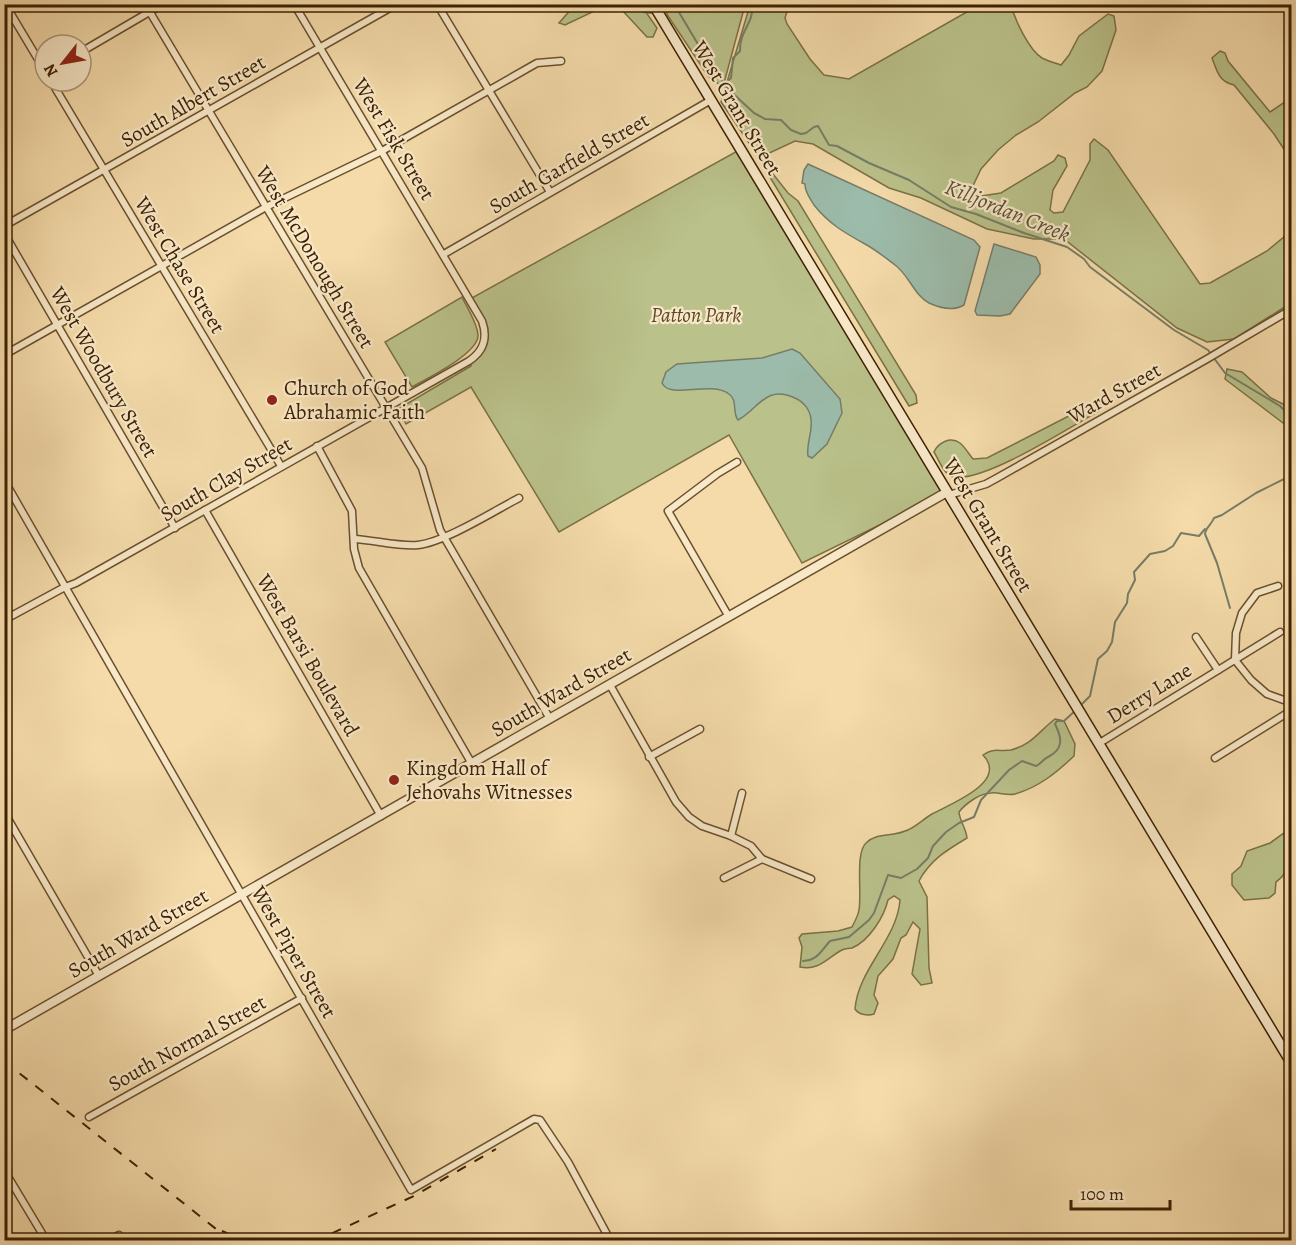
<svg xmlns="http://www.w3.org/2000/svg" width="1296" height="1245" font-family="Alegreya,serif">
<rect width="100%" height="100%" fill="#f5dbaa"/>
<filter id="stains"><feTurbulence type="fractalNoise" baseFrequency=".00333" numOctaves="4"/><feColorMatrix values="0 0 0 0 .2 0 0 0 0 .09 0 0 0 0 .02 0 0 0 .5 -.17"/></filter>
<radialGradient id="worn" r=".72"><stop offset=".6" stop-color="#630" stop-opacity="0"/><stop offset="1" stop-color="#630" stop-opacity=".3"/></radialGradient>
<g fill="#bac18a" stroke="#7b7146" stroke-width="1.5">
<polygon points="571,5 641,5 657,28 653,37 647,37 621,9 607,5 565,25 559,23 573,7"/>
<polygon points="663,5 745,5 723,87 708,76 668,16"/>
<path d="M750 5H789L785 18 787 24 810 59 824 75 849 79 979 5H1011C1015 20 1029 50 1042 58 1048 61 1055 63 1061 65L1069 55 1079 36 1108 14 1114 16 1116 30 1102 71 1087 87 1075 93 1038 122 1016 135 998 150 981 169 971 190 981 196 1001 193 1054 161 1058 155 1065 158 1067 166 1053 190 1050 210 1054 213 1063 212 1090 160V144L1094 139 1108 150 1200 284 1210 283 1267 251 1291 231V303L1234 339 1207 342 1177 328 1064 239H1034L987 229 921 198 889 188 813 144 795 141 763 156H758L721 102Z"/>
<path d="M1220 51 1225 53 1228 61 1270 112 1291 98V160L1274 134 1234 85C1219 82 1217 71 1212 58Z"/>
<polygon points="741,149 947,492 802,563 729,435 559,532 471,387 406,424 398,409 471,366 471,360 474,357 486,333 470,299"/>
<polygon points="768,174 773,174 788,193 798,201 916,395 917,403 909,406"/>
<path d="M462 297C467 308 478 324 478 336 477 354 428 378 412 387L385 342Z"/>
<polygon points="1227,369 1242,372 1271,398 1291,408 1291,429 1225,379"/>
<path d="M1098 401 1102 406 1099 411C1070 427 984 483 953 477 944 475 939 460 934 452 938 443 950 436 960 443 964 446 969 454 973 459L987 458Z"/>
<path d="M1055 719 1064 721 1075 744 1074 756C1056 773 1039 787 1015 794 1007 796 999 792 991 793 980 793 965 804 959 812 960 822 966 828 967 838 947 850 930 860 919 881L927 897 929 968 932 983 921 985 912 974 920 929 913 922 906 935 901 938 893 959 878 976 874 995 878 1003 874 1014C868 1016 859 1015 855 1009 858 969 897 940 900 900L894 896 888 900C884 917 869 941 852 948 848 949 846 948 842 950 827 958 819 971 800 967L802 947 799 938 802 934 838 931 852 927C855 921 858 916 859 910 862 893 855 853 866 843 877 832 892 837 905 831 915 828 923 819 932 814 950 804 1009 782 983 755 994 747 999 752 1011 750 1033 744 1039 731 1055 719Z"/>
<path d="M1291 828C1292 846 1293 871 1276 882L1275 893 1269 898 1244 900 1232 885V874L1241 866 1247 851 1270 843Z"/>
</g>
<g fill="#9cbbaa" stroke="#767d67" stroke-width="1.5">
<path d="M808 164 974 240 980 247 964 305C954 311 940 308 929 303 914 295 909 275 895 265 886 258 876 250 865 244 845 233 829 224 814 205 810 198 805 193 805 184L802 183 804 170Z"/>
<polygon points="994,244 1036,257 1040,265 1040,274 1010,314 1000,316 977,315 975,311"/>
<path d="M792 349 800 353 840 399 842 413 827 444 812 458 808 456C806 443 813 432 811 419 810 410 804 402 795 398 765 384 758 410 738 420 732 413 738 400 729 394 710 380 670 400 662 383L666 372 677 364 762 358Z"/>
</g>
<g fill="none" stroke-linecap="round" stroke-linejoin="round">
<g stroke="#767d67" stroke-width="2">
<polyline points="634,4 643,12 651,13"/>
<polyline points="669,4 676,7 680,14 711,66 727,88 754,113 765,119 781,120 791,130 801,134 806,133 814,127 818,126 829,145 837,146 869,163 909,180 951,207 976,214 1024,233 1067,247 1084,259 1090,267 1174,330 1208,350 1225,373 1280,406 1292,418"/>
<polyline points="660,6 663,4"/>
<path d="M724 84 731 78 733 58 740 51C739 31 755 22 752 4"/>
<path d="M1230 608 1217 563 1205 534C1205 528 1212 524 1214 518L1222 515 1256 493 1292 475"/>
<polyline points="1080,706 1090,696 1098,659 1107,651 1112,642 1115,622 1127,603 1128,594 1135,580 1134,572 1150,554 1165,551 1173,546 1181,533 1199,536 1205,529"/>
<path d="M803 961C818 960 821 951 830 941L849 937 869 920 874 913 888 875 901 878 917 869 928 858 933 846 946 832 959 823 974 817 981 800 1009 770 1022 761 1036 766C1041 764 1043 759 1048 757 1064 749 1062 738 1055 724L1057 721H1064L1076 710"/>
</g>
<defs>
<g id="minor">
<polyline points="5,4 45,71"/>
<polyline points="145,4 422,468 440,530 550,719"/>
<polyline points="437,4 550,192"/>
<polyline points="4,23 13,19"/>
<polyline points="81,52 163,4"/>
<polyline points="51,81 281,466"/>
<polyline points="4,226 397,4"/>
<polyline points="4,233 175,528"/>
<polyline points="444,254 711,100"/>
<polyline points="4,355 266,207 382,151 537,63 561,61"/>
<polyline points="317,446 352,511 354,549 359,568 472,764"/>
<polyline points="4,480 411,1190 534,1119 540,1120 568,1162 610,1240"/>
<polyline points="949,495 986,484 997,478 1207,359 1292,309"/>
<polyline points="205,510 381,816"/>
<path d="M354 539C374 540 400 547 418 545 445 542 494 511 519 498"/>
<polyline points="1278,586 1257,593 1242,613 1236,633 1235,660 1251,680 1267,694 1292,703"/>
<polyline points="729,617 668,511 717,474 737,462"/>
<path d="M4 620 63 588 76 583 469 361C484 351 488 338 482 321L294 4"/>
<polyline points="1196,637 1218,670"/>
<polyline points="610,685 676,802 689,817 702,826 731,836 751,846 762,859 811,879"/>
<polyline points="1098,744 1280,632"/>
<polyline points="649,757 700,729"/>
<polyline points="1215,758 1292,710"/>
<polyline points="4,812 99,976"/>
<polyline points="731,836 742,793"/>
<polyline points="724,878 762,859"/>
<polyline points="89,1117 302,998"/>
<polyline points="4,1170 46,1240"/>
<polyline points="110,1240 119,1235"/>
</g>
<polyline id="tertiary" points="4,1030 947,492"/>
<polyline id="secondary" points="653,4 1292,1064"/>
</defs>
<use href="#minor" stroke="#6a502d" stroke-width="9"/>
<use href="#tertiary" stroke="#6a502d" stroke-width="11"/>
<use href="#secondary" stroke="#3c2103" stroke-width="12"/>
<use href="#minor" stroke="#f8e8c8" stroke-width="6"/>
<use href="#tertiary" stroke="#f8e8c8" stroke-width="8"/>
<use href="#secondary" stroke="#f8e8c8" stroke-width="9"/>
<g stroke="#3c2103" stroke-width="2" stroke-dasharray="10 10" stroke-linecap="butt">
<polyline points="4,1061 230,1240"/>
<polyline points="222,1231 243,1240"/>
<polyline points="313,1240 326,1236 414,1196 496,1149"/>
</g>
</g>
<g fill="#8f2418" stroke="#f8e8c8" stroke-width="2">
<circle cx="272" cy="400" r="6"/>
<circle cx="394" cy="780" r="6"/>
</g>
<g text-anchor="middle" stroke-width="4.5" stroke-linejoin="round" paint-order="stroke">
<g font-size="21" fill="#3c2103" stroke="#f8e8c8">
<text transform="translate(193 101) rotate(-30)" y="7">South Albert Street</text>
<text transform="translate(737 108) rotate(59)" y="7">West Grant Street</text>
<text transform="translate(394 139) rotate(59)" y="7">West Fisk Street</text>
<text transform="translate(569 163) rotate(-30)" y="7">South Garfield Street</text>
<text transform="translate(315 257) rotate(59)" y="7">West McDonough Street</text>
<text transform="translate(180 265) rotate(59)" y="7">West Chase Street</text>
<text transform="translate(104 372) rotate(60)" y="7">West Woodbury Street</text>
<text transform="translate(1114 393) rotate(-29)" y="7">Ward Street</text>
<text transform="translate(226 479) rotate(-30)" y="7">South Clay Street</text>
<text transform="translate(988 525) rotate(59)" y="7">West Grant Street</text>
<text transform="translate(308 655) rotate(60)" y="7">West Barsi Boulevard</text>
<text transform="translate(561 692) rotate(-30)" y="7">South Ward Street</text>
<text transform="translate(1149 693) rotate(-32)" y="7">Derry Lane</text>
<text transform="translate(138 933) rotate(-30)" y="7">South Ward Street</text>
<text transform="translate(294 952) rotate(60)" y="7">West Piper Street</text>
<text transform="translate(187 1043) rotate(-29)" y="7">South Normal Street</text>
</g>
<g font-size="21" font-style="italic" fill="#5c4925" stroke="#f8e8c8">
<text x="696" y="322">Patton Park</text>
</g>
<g font-size="21" fill="#3c2103" stroke="#f8e8c8" text-anchor="start">
<text x="284" y="395">Church of God<tspan x="284" dy="24">Abrahamic Faith</tspan></text>
<text x="406" y="775">Kingdom Hall of<tspan x="406" dy="24">Jehovahs Witnesses</tspan></text>
</g>
<g font-size="22" font-style="italic" fill="#594f35" stroke="#f8e8c8">
<text transform="translate(1008 210) rotate(22)" y="8">Killjordan Creek</text>
</g>
</g>
<rect width="1296" height="1245" fill="none" stroke="#f5dbaa" stroke-width="24"/>
<rect x="6" y="6" width="1284" height="1233" fill="none" stroke="#3c2103" stroke-width="3"/>
<rect x="12" y="12" width="1272" height="1221" fill="none" stroke="#3c2103" stroke-width="1.5"/>
<g transform="translate(63 63) rotate(239)"><circle r="28" fill="#f8e8c8" stroke="#ad9879" stroke-width="1.5"/>
<path d="M0-4.5L10 22L0 15L-10 22Z" fill="#8f2418"/>
<text y="-9" font-size="16" font-weight="bold" text-anchor="middle" fill="#3c2103">N</text>
</g>
<path d="M1071 1200v9h99v-9" fill="none" stroke="#3c2103" stroke-width="3"/>
<text x="1080" y="1200" font-size="18" fill="#3c2103" stroke="#f8e8c8" stroke-width="4.5" paint-order="stroke">100 m</text>
<rect width="100%" height="100%" filter="url(#stains)"/>
<rect width="100%" height="100%" fill="url(#worn)"/>
</svg>
